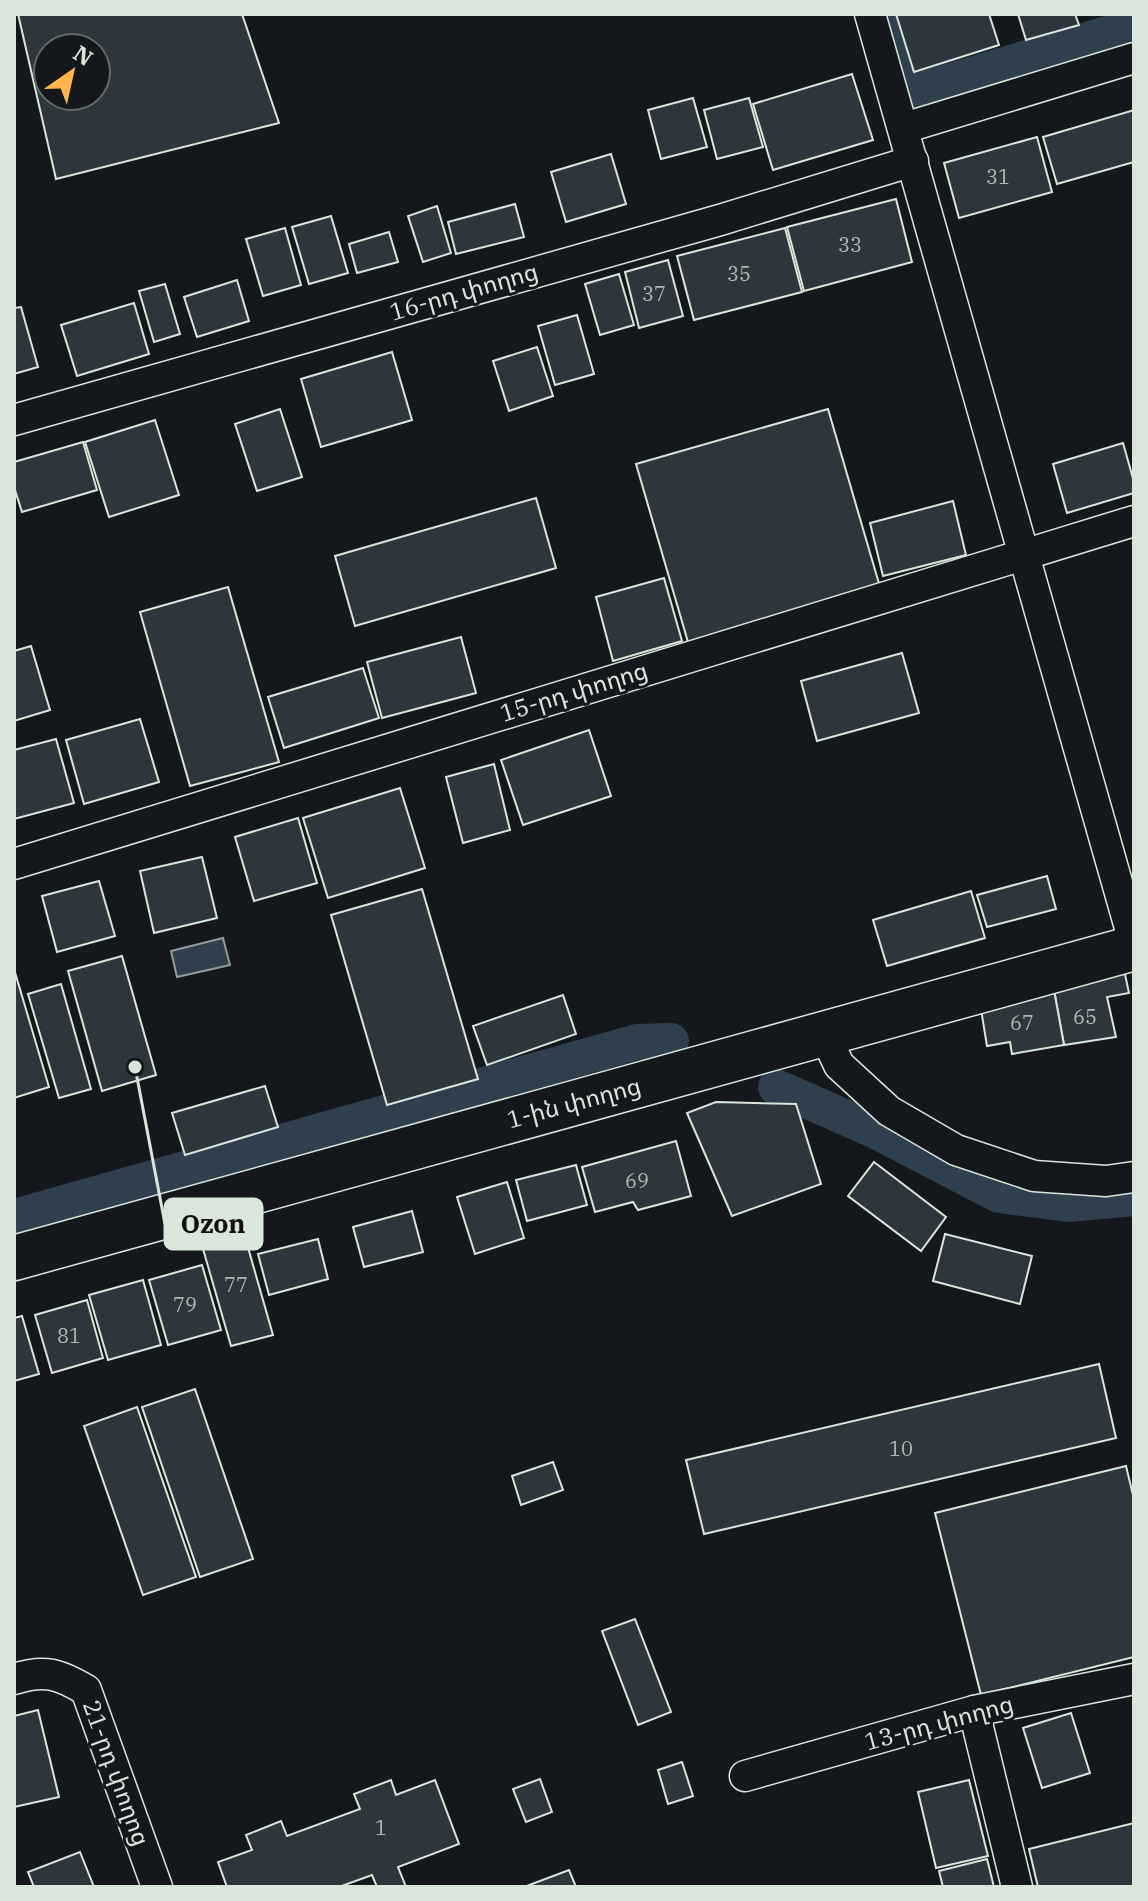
<svg xmlns="http://www.w3.org/2000/svg" width="1148" height="1901" font-family="'IBM Plex Serif','Noto Sans Armenian',serif">
<rect width="100%" height="100%" fill="#14181c"/>
<polygon fill="#2f3f4d" stroke="#939e99" stroke-width="2" points="223,938 230,965 177,977 171,951"/>
<g fill="none" stroke-linecap="round" stroke-linejoin="round">
<g stroke="#2f3f4d" stroke-width="36">
<polyline points="890,14 914,92 1134,26"/>
<polyline points="776,1087 876,1131 999,1195 1068,1204 1134,1198"/>
<polyline points="14,1217 637,1042 671,1041"/>
</g>
</g>
<g fill="#2c363c" stroke="#d8e6dc" stroke-width="2" fill-rule="evenodd">
<path d="M18 14H242L279 123 56 179ZM48 48H96V96H48Z"/>
<polygon points="896,14 989,14 999,45 914,72"/>
<polygon points="1018,14 1075,14 1079,25 1026,40"/>
<polygon points="852,74 873,140 773,170 753,104"/>
<polygon points="693,98 707,147 661,159 648,110"/>
<polygon points="749,98 763,147 717,159 704,110"/>
<polygon points="1134,110 1134,162 1057,184 1043,137"/>
<polygon points="1037,137 1052,192 959,218 944,163"/>
<polygon points="611,154 626,204 566,222 551,172"/>
<polygon points="896,199 912,262 804,291 787,227"/>
<polygon points="515,204 524,237 456,254 448,222"/>
<polygon points="437,206 451,253 423,262 408,216"/>
<polygon points="331,216 348,273 309,284 292,227"/>
<polygon points="285,228 301,285 263,296 246,239"/>
<polygon points="785,228 802,292 694,320 677,256"/>
<polygon points="389,232 398,262 357,273 349,244"/>
<polygon points="668,260 683,316 639,328 625,272"/>
<polygon points="619,274 634,325 600,335 585,284"/>
<polygon points="237,280 249,321 197,337 184,297"/>
<polygon points="165,284 180,334 154,342 139,291"/>
<polygon points="134,303 149,354 77,376 61,325"/>
<polygon points="21,307 38,367 14,374 14,308"/>
<polygon points="577,315 594,374 555,385 538,326"/>
<polygon points="537,347 553,396 509,411 493,361"/>
<polygon points="392,352 412,420 321,447 301,379"/>
<polygon points="280,409 302,477 257,491 235,424"/>
<polygon points="828,409 880,587 688,642 636,464"/>
<polygon points="155,420 179,495 109,517 85,442"/>
<polygon points="83,442 97,490 22,512 14,487 14,462"/>
<polygon points="1123,443 1134,482 1134,493 1067,513 1053,464"/>
<polygon points="536,498 556,568 355,626 335,556"/>
<polygon points="953,501 966,555 883,576 870,523"/>
<polygon points="664,578 682,641 613,661 596,597"/>
<polygon points="228,587 279,762 190,786 140,612"/>
<polygon points="461,637 476,693 382,718 367,662"/>
<polygon points="31,646 50,710 14,721 14,651"/>
<polygon points="902,653 919,713 817,741 801,681"/>
<polygon points="363,668 379,718 284,748 268,697"/>
<polygon points="140,719 159,782 84,804 66,740"/>
<polygon points="589,730 611,796 523,825 501,760"/>
<polygon points="56,739 74,803 14,819 14,750"/>
<polygon points="494,764 510,830 463,843 446,777"/>
<polygon points="400,788 425,868 328,898 303,818"/>
<polygon points="298,818 317,883 254,901 235,837"/>
<polygon points="202,857 217,918 154,933 140,871"/>
<polygon points="1047,876 1056,909 987,927 977,895"/>
<polygon points="99,881 115,936 57,952 42,896"/>
<polygon points="422,889 478,1079 387,1105 331,915"/>
<polygon points="971,891 985,938 887,966 873,920"/>
<polygon points="122,956 156,1075 102,1091 68,971"/>
<polygon points="1123,965 1129,993 1107,997 1116,1037 1064,1045 1054,990"/>
<polygon points="14,969 49,1087 14,1098"/>
<polygon points="61,984 91,1089 59,1098 28,994"/>
<polygon points="1054,990 1064,1045 1012,1054 1010,1042 987,1046 980,1003"/>
<polygon points="563,995 576,1034 487,1065 473,1026"/>
<polygon points="265,1086 278,1127 185,1155 172,1113"/>
<polygon points="716,1102 796,1104 821,1184 732,1216 687,1113"/>
<polygon points="676,1141 691,1196 638,1210 633,1202 595,1212 582,1167"/>
<polygon points="874,1162 946,1217 921,1251 848,1196"/>
<polygon points="576,1165 587,1205 527,1221 516,1180"/>
<polygon points="507,1182 524,1238 475,1254 457,1197"/>
<polygon points="412,1211 423,1252 364,1267 353,1227"/>
<polygon points="241,1223 273,1335 231,1346 199,1235"/>
<polygon points="945,1234 1032,1256 1020,1304 933,1281"/>
<polygon points="318,1239 328,1279 269,1295 258,1254"/>
<polygon points="202,1265 221,1330 168,1345 149,1280"/>
<polygon points="143,1280 161,1345 108,1360 89,1295"/>
<polygon points="87,1300 103,1358 52,1373 35,1315"/>
<polygon points="22,1316 39,1374 14,1381 14,1318"/>
<polygon points="1099,1364 1116,1438 704,1534 686,1460"/>
<polygon points="195,1389 253,1559 200,1577 142,1407"/>
<polygon points="137,1407 196,1577 143,1595 84,1426"/>
<polygon points="553,1462 563,1490 521,1505 512,1476"/>
<polygon points="1126,1466 1134,1499 1134,1657 981,1695 935,1513"/>
<polygon points="635,1619 671,1712 638,1725 602,1631"/>
<polygon points="38,1710 59,1797 14,1807 14,1716"/>
<polygon points="1071,1713 1090,1773 1042,1788 1023,1728"/>
<polygon points="682,1762 693,1796 668,1804 658,1770"/>
<polygon points="540,1779 552,1812 526,1822 513,1789"/>
<polygon points="391,1780 396,1795 435,1780 459,1844 398,1867 406,1887 377,1887 372,1875 339,1887 227,1887 218,1862 252,1850 246,1835 281,1821 287,1836 360,1809 354,1794"/>
<polygon points="969,1780 988,1856 936,1868 918,1792"/>
<polygon points="1134,1823 1134,1887 1038,1887 1029,1849"/>
<polygon points="80,1852 94,1887 34,1887 28,1872"/>
<polygon points="987,1859 994,1887 943,1887 939,1871"/>
<polygon points="569,1870 576,1887 524,1887"/>
</g>
<g fill="none" stroke-linecap="round" stroke-linejoin="round">
<defs>
<g id="minor">
<polyline points="870,14 1134,942"/>
<polyline points="904,128 1134,58"/>
<polyline points="14,420 720,220 913,161"/>
<polyline points="14,864 1134,521"/>
<polyline points="824,1033 839,1065 889,1111 956,1150 1034,1176 1106,1181 1134,1177"/>
<path d="M14 1679C45 1669 59 1674 86 1690L157 1887"/>
<polyline points="974,1711 1017,1887"/>
<polyline points="745,1776 974,1711 1134,1679"/>
</g>
<polyline id="secondary" points="14,1258 1134,948"/>
</defs>
<use href="#minor" stroke="#d8e6dc" stroke-width="33"/>
<use href="#secondary" stroke="#d8e6dc" stroke-width="47"/>
<use href="#minor" stroke="#14181c" stroke-width="30"/>
<use href="#secondary" stroke="#14181c" stroke-width="44"/>
</g>
<g text-anchor="middle" stroke-width="6" stroke-linejoin="round" paint-order="stroke">
<g font-size="20" fill="#adbab4">
<text x="998" y="184">31</text>
<text x="850" y="252">33</text>
<text x="739" y="281">35</text>
<text x="654" y="301">37</text>
<text x="1085" y="1024">65</text>
<text x="1022" y="1030">67</text>
<text x="637" y="1188">69</text>
<text x="236" y="1292">77</text>
<text x="185" y="1312">79</text>
<text x="69" y="1343">81</text>
<text x="901" y="1456">10</text>
<text x="381" y="1835">1</text>
</g>
<g font-size="24" fill="#d8e6dc" stroke="#14181c">
<text transform="translate(464 292) rotate(-16)" y="8">16-րդ փողոց</text>
<text transform="translate(574 692) rotate(-17)" y="8">15-րդ փողոց</text>
<text transform="translate(574 1103) rotate(-15)" y="8">1-ին փողոց</text>
<text transform="translate(939 1723) rotate(-15)" y="8">13-րդ փողոց</text>
<text transform="translate(116 1773) rotate(70)" y="8">21-րդ փողոց</text>
</g>
</g>
<path fill="none" stroke="#d8e6dc" stroke-width="3" d="M135 1067L165 1224"/>
<circle fill="#d8e6dc" stroke="#14181c" stroke-width="3" cx="135" cy="1067" r="8"/>
<rect fill="#d8e6dc" stroke="#d8e6dc" stroke-width="3" x="165" y="1199" width="97" height="50" rx="8"/>
<g font-size="26" text-anchor="middle" font-weight="bold" fill="#111">
<text x="213" y="1233">Ozon</text>
</g>
<rect width="1148" height="1901" fill="none" stroke="#d8e6dc" stroke-width="32"/>
<g transform="translate(72 72) rotate(34)"><circle r="38" fill="#14181c" stroke="#626a69" stroke-width="2"/>
<path d="M0-6L14 30L0 20L-14 30Z" fill="#ffb74d"/>
<text y="-12" font-size="22" font-weight="bold" text-anchor="middle" fill="#d8e6dc">N</text>
</g>
</svg>
